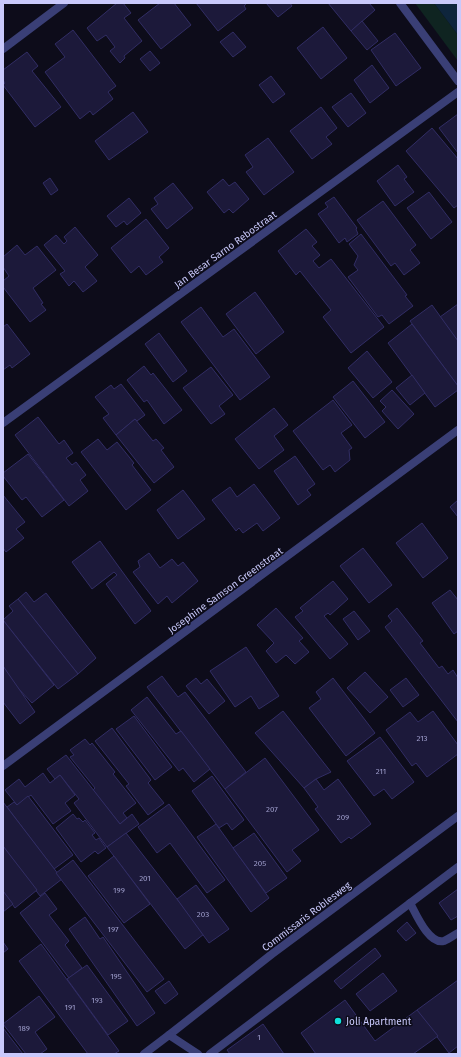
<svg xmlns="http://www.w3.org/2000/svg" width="461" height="1057" font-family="'Fira Sans',sans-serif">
<rect width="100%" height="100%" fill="#0d0c1a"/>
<polygon fill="#0f2421" points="415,3 434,3 458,35 458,61"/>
<polygon fill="#0e253c" points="434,3 458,3 458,35"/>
<g fill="#1c193a" stroke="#312d64">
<polygon points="117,3 123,3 131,13 124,18 142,41 124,56 125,58 120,63 110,51 115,47 106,35 97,41 87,28"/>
<polygon points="160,3 174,3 191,25 161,49 138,20"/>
<polygon points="196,3 247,3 244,6 246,9 218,31"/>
<polygon points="266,3 290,3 292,6 278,17"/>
<polygon points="328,3 369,3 375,10 351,31"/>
<polygon points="362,21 378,41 367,50 351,31"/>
<polygon points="323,27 347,58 321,79 297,48"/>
<polygon points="73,30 116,86 108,92 113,99 93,115 90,111 80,119 45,72 65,57 55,44"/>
<polygon points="233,32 246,47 233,57 220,42"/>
<polygon points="395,33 421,68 396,86 371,50"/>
<polygon points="150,51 160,63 150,71 140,59"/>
<polygon points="27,52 38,66 32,71 61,107 35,127 3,85 5,83 3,80 3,70"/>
<polygon points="372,65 389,88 370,103 354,80"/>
<polygon points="271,76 285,94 273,103 259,85"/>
<polygon points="351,93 366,113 348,127 332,107"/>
<polygon points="321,107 337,128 326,137 332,144 312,159 290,131"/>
<polygon points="133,112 148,132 109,160 95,141"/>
<polygon points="458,114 458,153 439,128"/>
<polygon points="432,128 458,159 458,205 454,208 406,151"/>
<polygon points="268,138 294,172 264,195 246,172 253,167 245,155"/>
<polygon points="398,165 407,177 404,179 414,192 395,206 377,181"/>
<polygon points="50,178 58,190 51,195 43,183"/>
<polygon points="223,179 229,186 235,182 249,199 233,213 229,209 224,213 207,192"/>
<polygon points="173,183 193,208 167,229 151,209 158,204 154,198"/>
<polygon points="429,192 452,222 431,239 407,208"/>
<polygon points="334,197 357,228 356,229 358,234 347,242 345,238 339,243 318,214 328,207 325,203"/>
<polygon points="129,198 141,213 127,225 124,221 116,227 107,216"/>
<polygon points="383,201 416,245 410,250 420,263 404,275 395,263 391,266 357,220"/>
<polygon points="146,219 169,248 159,257 163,262 146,275 139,266 131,273 111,248"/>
<polygon points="75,227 98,255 85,267 97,281 83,292 74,281 69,286 60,274 65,271 44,245 56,235 64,244 67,241 64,237"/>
<polygon points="306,229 317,242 312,246 320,255 313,261 319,268 331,259 384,327 351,353 323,317 331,310 300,271 296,275 278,251"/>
<polygon points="361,234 407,295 405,296 413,306 389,324 382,315 378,317 348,277 358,270 354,265 358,256 349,244"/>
<polygon points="17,245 25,255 37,246 56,270 33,288 43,303 41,304 46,310 30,322 3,287 3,281 9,276 3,267 3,257"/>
<polygon points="255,292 284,332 256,354 226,314"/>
<polygon points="458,304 458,341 440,317"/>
<polygon points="432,305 458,341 458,386 410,321"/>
<polygon points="201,307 223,337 234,329 270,377 240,400 181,322"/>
<polygon points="7,324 30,354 12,368 10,365 3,370 3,327"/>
<polygon points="412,324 458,386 458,390 435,407 388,343"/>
<polygon points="159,333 187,371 173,382 145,344"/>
<polygon points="367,351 392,382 373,398 348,368"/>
<polygon points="144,366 151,375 153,373 182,410 164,424 147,400 144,402 127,380"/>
<polygon points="211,367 233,395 219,406 225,414 211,424 183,388"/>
<polygon points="412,375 425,393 410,405 396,388"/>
<polygon points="353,381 385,422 365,438 333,397"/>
<polygon points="121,384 145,415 137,421 135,419 116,435 103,418 109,414 95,397 111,385 114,389"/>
<polygon points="392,390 414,414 398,429 382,411 386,407 380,401"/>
<polygon points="333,400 352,425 341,433 352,448 349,450 350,460 335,472 330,465 323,470 293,431"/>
<polygon points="274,408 288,425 274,436 284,450 259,469 235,439"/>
<polygon points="38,417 59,444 64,440 73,453 66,458 72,465 76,462 86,475 80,480 88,491 69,506 15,435"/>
<polygon points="135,419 153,441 156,439 164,448 161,450 174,467 154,483 116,435"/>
<polygon points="98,439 107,450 117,442 134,463 132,465 151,490 126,510 81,452"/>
<polygon points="28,454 64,500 42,517 26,497 22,500 3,476 3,473"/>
<polygon points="295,456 315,484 307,490 311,495 298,505 274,471"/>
<polygon points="254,484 280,518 263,531 257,523 243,533 239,528 236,531 212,500 230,487 237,497"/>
<polygon points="183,490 205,519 178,539 157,510"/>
<polygon points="3,495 25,522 16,529 24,538 6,552 3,548"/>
<polygon points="458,500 458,517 450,507"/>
<polygon points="422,523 448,558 423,578 396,543"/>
<polygon points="100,541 151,611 135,624 106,584 117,575 114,572 92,589 72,562"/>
<polygon points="363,548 392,585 369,603 340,566"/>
<polygon points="149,553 160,568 172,559 178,566 183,562 198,581 172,603 167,596 158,604 133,572 140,567 138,561"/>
<polygon points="333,581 348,599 330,615 328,613 324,616 348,644 330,659 295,617 303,611 300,608"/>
<polygon points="450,590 458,600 458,631 454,634 432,603"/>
<polygon points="26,592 34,602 46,593 96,658 78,674 18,599"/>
<polygon points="18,599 78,674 58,689 3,620 13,611 9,606"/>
<polygon points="276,608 303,638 299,641 309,652 295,664 286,655 276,663 266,651 274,643 257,625"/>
<polygon points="397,608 423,641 420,643 439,668 442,666 448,674 453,670 458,678 458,722 385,627 392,621 388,616"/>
<polygon points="354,611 370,631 358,640 343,619"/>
<polygon points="3,620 54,685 32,703 15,685 3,666"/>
<polygon points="246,647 279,696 259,709 251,696 235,707 210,671"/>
<polygon points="3,666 35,712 20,724 3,702"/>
<polygon points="365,672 388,697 370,713 347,688"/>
<polygon points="162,676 178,697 185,692 246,772 225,789 147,687"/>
<polygon points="196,678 201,684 207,679 225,701 209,714 186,686"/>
<polygon points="333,678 375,733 346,756 309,708 321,699 316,692"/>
<polygon points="406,678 419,695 403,707 390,690"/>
<polygon points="147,697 176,734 181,731 210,769 194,782 183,768 179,771 131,710"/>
<polygon points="283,711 331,772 316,779 304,788 255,733"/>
<polygon points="433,711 458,745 458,754 427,777 416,763 412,766 386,730 410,712 418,722"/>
<polygon points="134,716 172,767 155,780 116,729"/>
<polygon points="112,728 151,780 148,783 164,803 148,815 126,786 129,784 95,741"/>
<polygon points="380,737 414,782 392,799 384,789 374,796 347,761"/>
<polygon points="85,739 90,745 92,743 115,772 113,774 136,803 123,813 127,818 120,824 93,790 95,788 70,757 74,755 70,750"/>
<polygon points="66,755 120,824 132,814 139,824 107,847 74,803 79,799 60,775 55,779 47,769"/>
<polygon points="265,758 319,830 292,850 301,861 287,872 225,789"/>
<polygon points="43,773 50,783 60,775 75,795 65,803 71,811 53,824 31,795 17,805 5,790 19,779 25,787"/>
<polygon points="212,776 244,820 232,830 227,823 219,828 192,791"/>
<polygon points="316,779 324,790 338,779 371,824 351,839 349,837 341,843 315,809 318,807 304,788"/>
<polygon points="28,796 73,855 54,869 7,807 14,802 17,805"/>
<polygon points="3,802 62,879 40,896 3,846"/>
<polygon points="169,804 225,880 207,893 170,843 157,853 138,827"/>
<polygon points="73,814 77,819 79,818 83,822 85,820 95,833 92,835 96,840 99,838 106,848 98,854 95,851 81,862 56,828"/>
<polygon points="216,824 269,898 251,912 197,837"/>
<polygon points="126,833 204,934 185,949 107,847"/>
<polygon points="254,833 287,878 266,893 233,848"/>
<polygon points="3,846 37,890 15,908 3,891"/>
<polygon points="114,856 150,904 124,923 88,876"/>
<polygon points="73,860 164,979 147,992 56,873"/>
<polygon points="196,885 229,929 209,943 177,899"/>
<polygon points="458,889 458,916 451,920 439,903"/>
<polygon points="3,891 13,904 3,912"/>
<polygon points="45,893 57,909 49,915 69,941 65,945 82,968 69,978 20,913"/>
<polygon points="85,917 100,939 103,937 155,1013 137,1026 69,929"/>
<polygon points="407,922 416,933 406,941 397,931"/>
<polygon points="3,942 8,949 3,953"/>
<polygon points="41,944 119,1051 114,1054 88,1054 19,961"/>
<polygon points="375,948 381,956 341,989 334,981"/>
<polygon points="87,965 128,1021 108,1035 67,979"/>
<polygon points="383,973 397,991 370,1011 356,994"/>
<polygon points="458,980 458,1046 449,1053 417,1010"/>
<polygon points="169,981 178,994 165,1004 155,991"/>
<polygon points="39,996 55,1017 35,1032 47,1049 40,1054 26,1054 3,1024"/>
<polygon points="345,1000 375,1041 417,1010 438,1036 413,1054 316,1054 301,1033"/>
<polygon points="263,1024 284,1054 230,1054 227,1050"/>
<polygon points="3,1028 23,1054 3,1054"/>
</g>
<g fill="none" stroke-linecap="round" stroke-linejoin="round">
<path stroke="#3a3f76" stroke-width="8" d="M410 903C416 914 429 945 444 941 449 939 454 935 458 933"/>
<g stroke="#3a3f76" stroke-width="8">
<polyline points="3,49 64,3"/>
<polyline points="3,423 458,92"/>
<polyline points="3,766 458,430"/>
<polyline points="169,1035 272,954 458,816"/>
<polyline points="144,1054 169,1035 198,1054"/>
<polyline points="210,1054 458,867"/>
</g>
<polyline stroke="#3a3f76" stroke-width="8" points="400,3 458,81"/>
</g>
<circle fill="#10e1dc" stroke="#0d0c1a" stroke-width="1.5" cx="338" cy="1021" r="4"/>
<g text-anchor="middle" stroke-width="3" stroke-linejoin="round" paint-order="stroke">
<g font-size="8" fill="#9e9dcb">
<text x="422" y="741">213</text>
<text x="381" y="774">211</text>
<text x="272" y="812">207</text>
<text x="343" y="820">209</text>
<text x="260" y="866">205</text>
<text x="145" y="881">201</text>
<text x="119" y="893">199</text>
<text x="203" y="917">203</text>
<text x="113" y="932">197</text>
<text x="116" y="979">195</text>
<text x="97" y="1003">193</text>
<text x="70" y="1010">191</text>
<text x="24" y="1031">189</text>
<text x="259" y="1040">1</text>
</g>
<g font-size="10" fill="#c9c9fb" stroke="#0d0c1a">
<text transform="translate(225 249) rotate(-36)" y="4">Jan Besar Sarno Rebostraat</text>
<text transform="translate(225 590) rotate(-36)" y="4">Josephine Samson Greenstraat</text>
<text transform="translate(306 916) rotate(-37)" y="4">Commissaris Roblesweg</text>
</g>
<g font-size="10" fill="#c9c9fb" stroke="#0d0c1a" text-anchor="start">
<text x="346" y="1025">Joli Apartment</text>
</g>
</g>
<rect width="461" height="1057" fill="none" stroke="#c9c9fb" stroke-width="8"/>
</svg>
